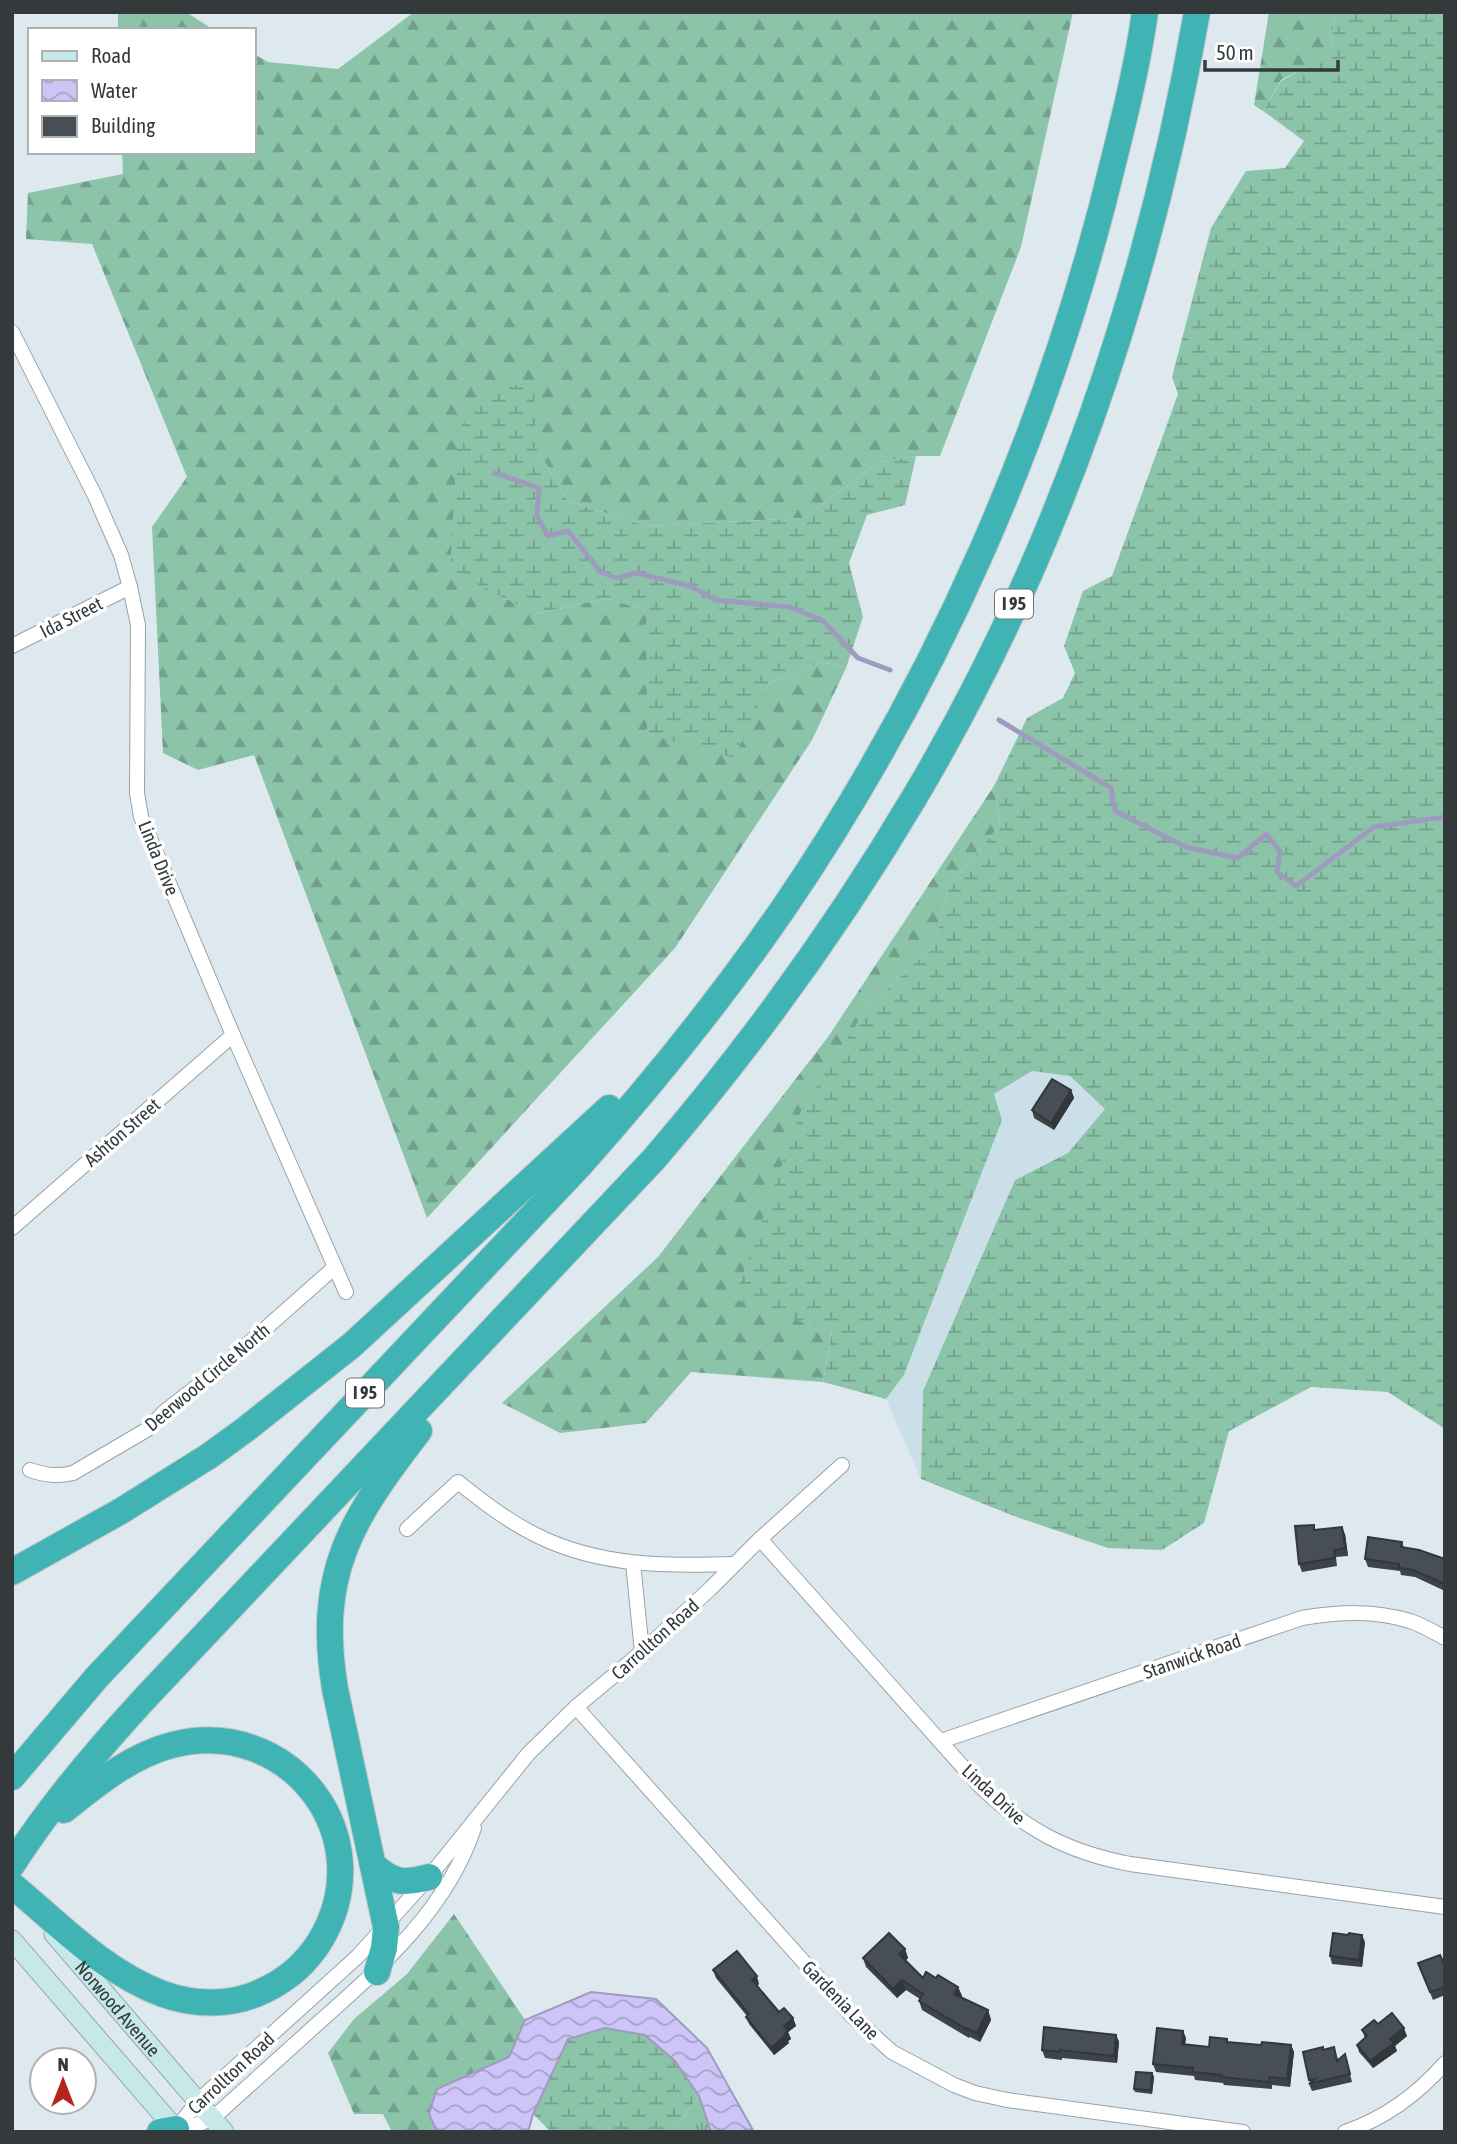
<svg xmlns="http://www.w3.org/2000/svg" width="1457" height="2144" font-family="'Asap Condensed',sans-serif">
<defs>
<pattern id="grass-tufts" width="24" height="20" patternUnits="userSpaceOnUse" patternTransform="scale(1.75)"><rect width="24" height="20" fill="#8bc4a9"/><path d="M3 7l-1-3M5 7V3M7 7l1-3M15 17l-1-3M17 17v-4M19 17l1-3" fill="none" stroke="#72a08b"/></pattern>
<pattern id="forest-firs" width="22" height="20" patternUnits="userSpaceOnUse" patternTransform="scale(1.75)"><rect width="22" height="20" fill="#8bc4a9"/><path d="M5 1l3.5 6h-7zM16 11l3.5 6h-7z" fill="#72a08b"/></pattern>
<pattern id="wetland-marsh" width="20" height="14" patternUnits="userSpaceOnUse" patternTransform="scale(1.75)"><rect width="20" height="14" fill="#8bc4a9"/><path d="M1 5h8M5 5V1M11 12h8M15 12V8" fill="none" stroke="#72a08b"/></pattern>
<pattern id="water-waves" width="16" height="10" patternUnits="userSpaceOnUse" patternTransform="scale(1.75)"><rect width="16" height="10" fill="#cdc5f7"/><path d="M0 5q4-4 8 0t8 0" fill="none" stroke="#a7a1c9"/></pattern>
</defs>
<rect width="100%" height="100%" fill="#dde9ef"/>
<polygon fill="#cbdfe8" points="1032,1071 1070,1076 1105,1109 1068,1153 1015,1180 923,1391 921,1479 886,1399 904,1375 1002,1120 994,1094"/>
<polygon fill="url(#grass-tufts)" points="699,2096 711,2132 672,2132"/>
<g fill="url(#forest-firs)">
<polygon points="118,12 186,12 214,30 118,30"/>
<polygon points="414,12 1073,12 1021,247 940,456 916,456 879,462 804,518 647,526 568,501 536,447 535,614 608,598 646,611 733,757 769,683 822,662 846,668 812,740 675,948 427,1218 254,755 198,770 163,753 152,527 187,477 92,244 26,239 28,193 123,174 122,152 254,152 254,54 268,62 338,69"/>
<polygon points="1269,12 1335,12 1331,54 1281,80 1263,111 1254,105"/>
<polygon points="994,786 1000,825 949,886 935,944 866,1009 734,1298 832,1332 823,1382 691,1372 646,1423 560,1433 502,1403 658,1257 828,1037"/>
<polygon points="454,1914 525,2020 509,2057 437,2089 429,2114 437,2132 392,2132 383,2114 354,2114 328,2053 354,2019 407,1974"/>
</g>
<g fill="url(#wetland-marsh)">
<polygon points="1335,12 1445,12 1445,1429 1388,1392 1311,1387 1229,1431 1204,1523 1162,1550 1108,1548 1014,1516 921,1479 923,1391 1015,1180 1068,1153 1105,1109 1070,1076 1032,1071 994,1094 1002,1120 904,1375 886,1399 823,1382 832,1332 734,1299 801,1111 866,1009 935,944 949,886 1000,825 994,786 1027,718 1063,698 1075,673 1064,646 1083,591 1112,576 1178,394 1172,377 1211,228 1246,171 1285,168 1304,141 1263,111 1281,81 1331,53"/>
<polygon points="494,380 534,389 536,447 568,501 647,526 804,518 879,462 916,456 905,505 867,515 849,563 863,617 846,668 822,662 769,683 734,758 647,734 646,611 608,598 535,614 450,570 458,431"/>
<polygon points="605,2028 645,2035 675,2061 699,2096 672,2132 551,2132 533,2114 568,2039"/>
</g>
<polygon fill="url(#water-waves)" stroke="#9f9bbf" stroke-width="2" points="591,1992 656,1999 707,2048 754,2132 711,2132 699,2096 675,2061 645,2035 605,2028 568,2039 533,2114 528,2132 437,2132 429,2114 437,2089 509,2057 525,2020"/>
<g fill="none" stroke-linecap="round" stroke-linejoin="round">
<g stroke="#9f9bbf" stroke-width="5">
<polyline points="495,473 539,488 537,516 548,536 568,531 601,572 616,578 637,573 690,586 716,600 789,607 822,620 858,658 890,670"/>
<polyline points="999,720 1111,788 1115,811 1186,847 1238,858 1266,834 1280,851 1277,872 1296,886 1374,827 1445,817"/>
</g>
<defs>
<g id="street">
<polyline points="12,332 95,496 121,555 130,587 138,625 137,793 141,817 233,1035 346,1292"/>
<polyline points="12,646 130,587"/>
<polyline points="12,1228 233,1035"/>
<path d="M30 1470C45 1475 57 1477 73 1473L148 1429 164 1412 222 1367 335 1267"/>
<path d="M407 1529 458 1482C483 1502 509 1522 538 1536 601 1567 668 1566 735 1564"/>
<path d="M760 1539 978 1784C1024 1829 1067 1852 1130 1864L1445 1907"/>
<polyline points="633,1563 642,1652"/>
<polyline points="576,1707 852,2016 892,2052 954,2085 975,2093 1007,2100 1243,2132"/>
<path d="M941 1741 1302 1618C1339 1612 1374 1610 1410 1621 1422 1625 1434 1632 1445 1638"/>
<polyline points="176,2129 198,2101 357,1957 429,1877 528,1754 576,1707 642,1652 710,1589 760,1539 842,1465"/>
<path d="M176 2129 202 2123 213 2118C247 2087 282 2056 316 2025 379 1969 447 1910 474 1828"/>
<path d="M1345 2132C1386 2118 1417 2095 1445 2063"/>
</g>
<g id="secondary">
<path id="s1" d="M54 1934 224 2132"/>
<polyline points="12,1940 178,2132"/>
</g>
<g id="highway">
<polyline points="12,1572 121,1511 209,1456 246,1429 352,1345 609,1108"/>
<path d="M12 1777 97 1677 580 1165C653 1083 721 999 783 909 938 682 1050 426 1114 159 1126 111 1138 62 1145 12"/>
<path d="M12 1865C51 1804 98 1749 147 1696L654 1159C751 1046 838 926 914 798 1057 558 1149 287 1197 12"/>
<path d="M374 1866C394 1883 403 1884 429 1877"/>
<path d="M13 1886C59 1924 105 1973 163 1994 196 2006 233 2006 265 1990 288 1979 307 1962 320 1941 383 1837 289 1715 172 1745 130 1756 97 1784 64 1810"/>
<path d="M377 1972 384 1948 386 1927 335 1689C316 1573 351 1519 419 1431"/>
<polyline points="160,2132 176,2129"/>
</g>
</defs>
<use href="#street" stroke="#97a2a8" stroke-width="16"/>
<use href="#secondary" stroke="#97a2a8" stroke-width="21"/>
<use href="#highway" stroke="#c6c8c8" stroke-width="28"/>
<use href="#street" stroke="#fff" stroke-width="14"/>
<use href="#secondary" stroke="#c6e8e9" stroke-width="19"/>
<use href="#highway" stroke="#40b4b5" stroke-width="26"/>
</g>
<g fill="#3e434a">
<polygon points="1071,1090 1074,1098 1054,1130 1034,1118 1032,1110"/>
<polygon points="1314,1525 1315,1529 1345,1534 1348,1556 1336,1557 1337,1566 1302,1572 1299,1564"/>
<polygon points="1402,1542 1404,1548 1445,1559 1445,1591 1415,1577 1401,1575 1400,1571 1368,1567 1365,1559"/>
<polygon points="1348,1935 1365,1942 1362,1967 1332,1964 1330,1956"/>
<polygon points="905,1949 908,1958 906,1960 923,1978 936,1978 958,1987 962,1996 961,1998 988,2010 991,2020 980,2042 970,2037 969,2038 922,2010 919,2001 920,1999 906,1990 897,1998 866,1967 863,1958"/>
<polygon points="1418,1963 1445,1966 1445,1995 1433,2000"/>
<polygon points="713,1970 759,1984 757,1986 779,2012 793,2018 796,2026 788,2032 791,2039 788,2041 789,2043 774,2055 749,2024 746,2017 747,2016 716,1978"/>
<polygon points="1378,2024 1407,2036 1395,2046 1397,2051 1373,2068 1359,2052 1357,2045 1365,2038 1362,2030"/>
<polygon points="1183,2031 1186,2038 1185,2044 1209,2047 1228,2042 1261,2045 1291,2045 1294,2052 1290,2087 1272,2085 1272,2089 1224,2085 1223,2083 1195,2080 1194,2076 1156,2072 1153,2064"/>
<polygon points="1116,2035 1119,2042 1117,2063 1062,2058 1062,2060 1045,2058 1042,2050"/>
<polygon points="1334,2047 1338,2060 1345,2054 1352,2082 1312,2091 1309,2084 1310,2082 1303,2052 1323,2050"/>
<polygon points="1152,2073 1154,2077 1152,2094 1135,2092 1134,2089"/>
</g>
<g fill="#32373c">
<polygon points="1071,1090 1074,1098 1054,1130 1051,1123"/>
<polygon points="1342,1527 1345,1534 1348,1556 1345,1548"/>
<polygon points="1362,1935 1365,1942 1362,1967 1359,1960"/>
<polygon points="905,1949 908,1958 903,1963 899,1954"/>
<polygon points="757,1976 759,1984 755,1987 752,1980"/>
<polygon points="902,1980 906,1990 897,1998 893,1989"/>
<polygon points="958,1987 962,1996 957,2004 954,1994"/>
<polygon points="988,2010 991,2020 980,2042 977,2033"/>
<polygon points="793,2018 796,2026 788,2032 791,2039 788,2041 789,2043 774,2055 771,2048 784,2026"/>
<polygon points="1404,2028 1407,2036 1395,2046 1397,2051 1373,2068 1370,2061 1390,2039"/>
<polygon points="1183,2031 1186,2038 1184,2051 1182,2044"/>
<polygon points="1116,2035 1119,2042 1117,2063 1114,2056"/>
<polygon points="1291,2045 1294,2052 1290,2087 1287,2079"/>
<polygon points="1152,2073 1154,2077 1152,2094 1151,2090"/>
</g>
<g fill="#484e56" stroke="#32373c" stroke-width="2">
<polygon points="1052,1079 1071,1090 1051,1123 1032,1110"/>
<polygon points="1314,1525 1314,1530 1342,1527 1345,1548 1334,1550 1335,1558 1299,1564 1295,1526"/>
<polygon points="1368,1537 1402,1542 1401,1547 1419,1550 1445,1559 1445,1584 1413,1570 1399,1568 1399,1564 1365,1559"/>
<polygon points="889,1933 905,1949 899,1954 923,1978 926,1972 936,1978 938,1975 958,1987 954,1994 988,2010 977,2033 966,2028 966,2029 919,2001 923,1994 902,1980 893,1989 863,1958"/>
<polygon points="1333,1933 1348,1935 1349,1933 1362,1935 1359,1960 1330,1956"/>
<polygon points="737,1951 757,1976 752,1980 779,2012 784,2008 793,2018 784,2026 788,2031 785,2033 786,2035 771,2048 746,2017 749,2014 713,1970"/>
<polygon points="1440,1955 1445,1966 1445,1987 1430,1992 1418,1963"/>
<polygon points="1392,2013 1404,2028 1390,2039 1394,2043 1370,2061 1357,2045 1367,2036 1362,2030 1374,2020 1378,2024"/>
<polygon points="1044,2027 1116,2035 1114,2056 1059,2050 1059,2052 1042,2050"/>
<polygon points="1157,2028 1183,2031 1182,2044 1209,2047 1210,2037 1227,2039 1227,2042 1261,2045 1262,2042 1291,2045 1287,2079 1269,2077 1269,2082 1221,2077 1222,2075 1193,2072 1193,2068 1153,2064"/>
<polygon points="1323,2047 1323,2050 1334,2047 1337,2061 1345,2054 1350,2074 1309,2084 1315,2079 1309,2080 1303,2052"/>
<polygon points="1136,2072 1152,2073 1151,2090 1134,2089"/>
</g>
<g text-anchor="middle" stroke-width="7" stroke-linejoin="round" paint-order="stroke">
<g fill="#fff" stroke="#717476" stroke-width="2">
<rect x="995" y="589.5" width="38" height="29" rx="5"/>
<rect x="346" y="1378.5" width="38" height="29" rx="5"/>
</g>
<g font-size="18" font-weight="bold" fill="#34393b">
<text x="1014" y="610">I 95</text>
<text x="365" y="1399">I 95</text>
</g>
<g font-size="19" fill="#34393b" stroke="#fff">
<text transform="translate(71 617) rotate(-27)" y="7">Ida Street</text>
<text transform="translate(159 858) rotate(68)" y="7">Linda Drive</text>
<text transform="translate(122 1132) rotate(-41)" y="7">Ashton Street</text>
<text transform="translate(207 1377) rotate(-40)" y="7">Deerwood Circle North</text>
<text transform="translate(655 1639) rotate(-42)" y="7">Carrollton Road</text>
<text transform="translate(1192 1656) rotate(-19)" y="7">Stanwick Road</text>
<text transform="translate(994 1794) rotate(43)" y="7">Linda Drive</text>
<text transform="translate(841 2000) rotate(46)" y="7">Gardenia Lane</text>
<text dy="7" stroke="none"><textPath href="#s1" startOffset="98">Norwood Avenue</textPath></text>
<text transform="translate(231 2073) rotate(-43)" y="7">Carrollton Road</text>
</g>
</g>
<rect width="1457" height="2144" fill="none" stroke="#34393b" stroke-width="28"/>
<rect x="28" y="28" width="228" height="126" fill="#ffffff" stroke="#aeb0b1" stroke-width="2"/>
<rect x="42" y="51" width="35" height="10" fill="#c6e8e9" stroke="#aeb0b1" stroke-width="2"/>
<text x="91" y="63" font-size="21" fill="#34393b">Road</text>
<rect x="42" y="80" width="35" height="21" fill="url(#water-waves)" stroke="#aeb0b1" stroke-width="2"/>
<text x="91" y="98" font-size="21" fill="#34393b">Water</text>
<rect x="42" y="116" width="35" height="21" fill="#484e56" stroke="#aeb0b1" stroke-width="2"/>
<text x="91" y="133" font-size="21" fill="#34393b">Building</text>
<g transform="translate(63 2081)"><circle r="33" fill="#ffffff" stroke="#aeb0b1" stroke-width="2"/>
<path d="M0-5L12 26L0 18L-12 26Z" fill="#b3241d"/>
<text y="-10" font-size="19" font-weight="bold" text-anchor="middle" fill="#34393b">N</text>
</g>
<path d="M1205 60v10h133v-10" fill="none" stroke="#34393b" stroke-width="3.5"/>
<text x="1216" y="60" font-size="21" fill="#34393b" stroke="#ffffff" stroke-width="5" paint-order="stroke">50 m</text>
</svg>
